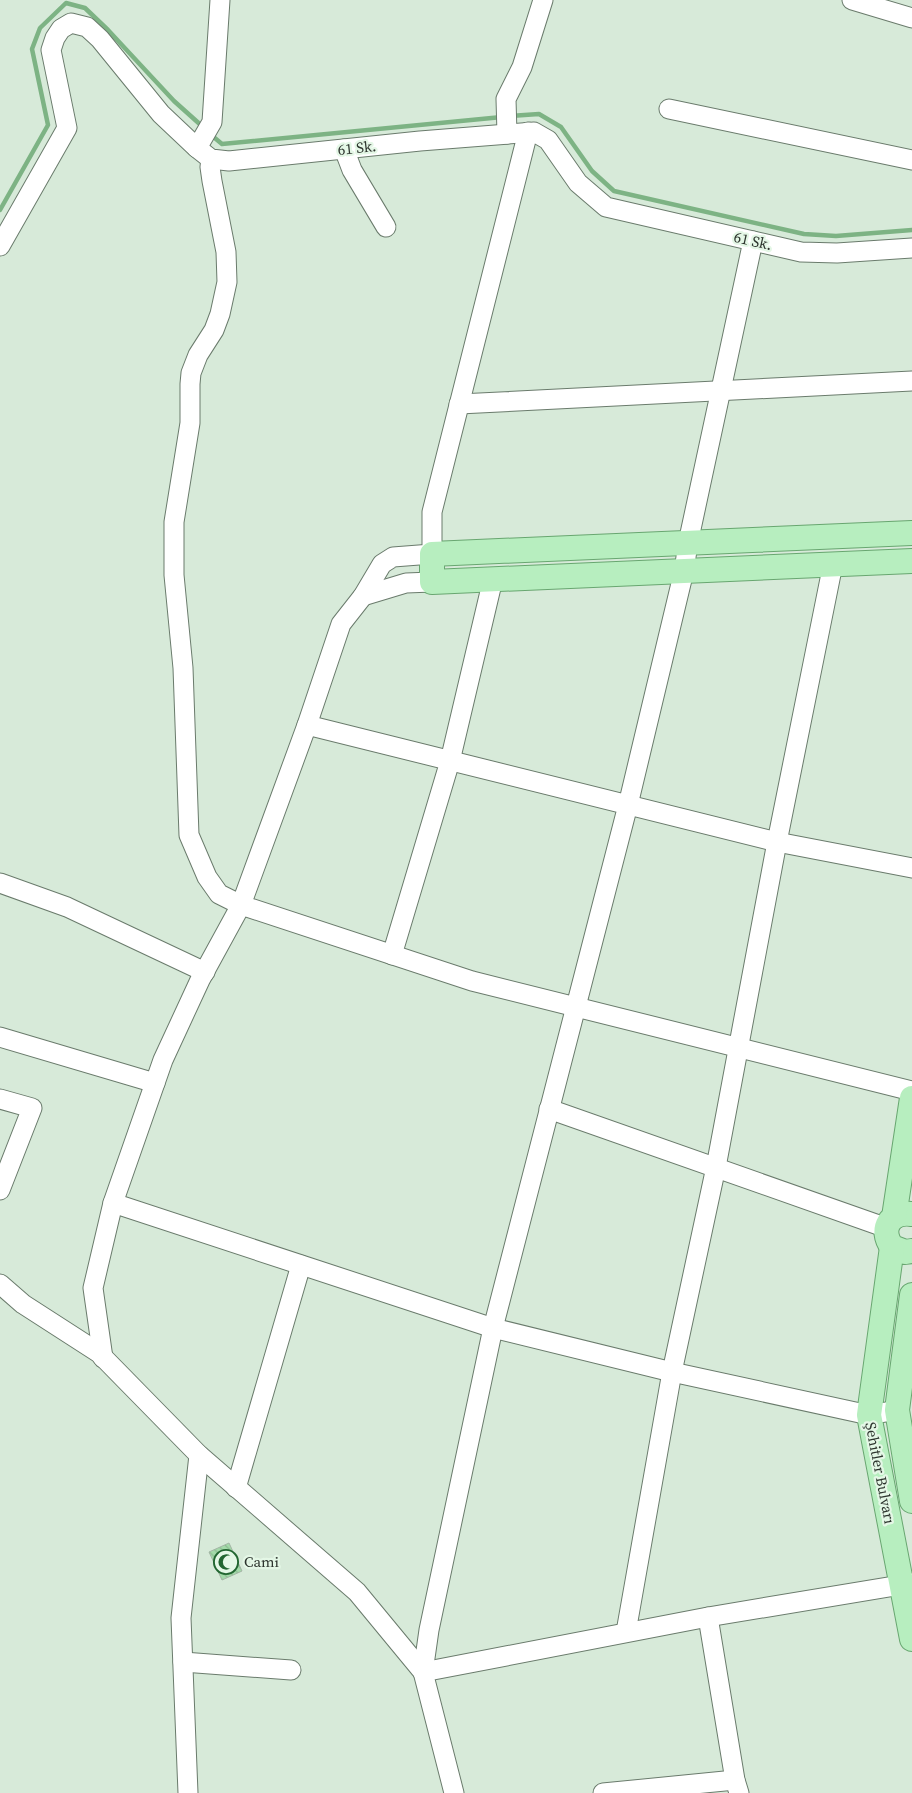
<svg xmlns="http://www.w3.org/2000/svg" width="912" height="1793" font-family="'Source Serif 4',serif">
<defs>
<pattern id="building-back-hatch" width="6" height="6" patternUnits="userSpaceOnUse" patternTransform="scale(1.25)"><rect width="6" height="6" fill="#a3daa9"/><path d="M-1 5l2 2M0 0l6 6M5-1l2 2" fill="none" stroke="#8dbc92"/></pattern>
</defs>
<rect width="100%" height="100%" fill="#d7ead9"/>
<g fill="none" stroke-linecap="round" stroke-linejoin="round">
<g stroke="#7db384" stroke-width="4.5">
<polyline points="510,116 539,114 561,127 592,171 614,191 804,234 836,236 912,230"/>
<polyline points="210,134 222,144 502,117"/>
<polyline points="0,210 48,125 32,49 40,28 66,3 85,8 108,30 174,101 203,127"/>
</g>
</g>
<polygon fill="url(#building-back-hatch)" stroke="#a4b6a6" points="229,1543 242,1571 222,1580 209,1552"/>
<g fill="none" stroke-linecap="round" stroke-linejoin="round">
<defs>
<g id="minor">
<polyline points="852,0 912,18"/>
<polyline points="669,109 912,160"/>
<polyline points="507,134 506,99 522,67 543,0"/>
<polyline points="197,148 212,122 220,0"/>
<polyline points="344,149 352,170 386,227"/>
<polyline points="211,159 210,167 212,181 226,252 227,282 220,314 214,330 198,355 191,373 190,384 190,423 174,522 174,575 183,668 189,835 207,877 219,894 241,905 472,981 912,1091"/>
<polyline points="0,246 67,128 51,50 55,38 61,29 71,23 87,27 100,39 161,114 197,148 211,159 229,161 420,141 534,132 548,140 578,183 606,207 801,252 837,253 912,248"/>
<polyline points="459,404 912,381"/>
<polyline points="363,596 406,583 432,582"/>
<polyline points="307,725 777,842 912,868"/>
<polyline points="0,883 67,907 205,972"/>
<polyline points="392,955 450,761 493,579"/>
<polyline points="0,1037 155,1083"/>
<polyline points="0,1099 32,1108 0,1190"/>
<polyline points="549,1109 887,1228"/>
<polyline points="113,1203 493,1328 672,1372 869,1415 897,1410"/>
<polyline points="0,1284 23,1304 99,1353 199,1455 357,1592 423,1672"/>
<polyline points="103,1358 93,1288 113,1203 163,1060 200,980 241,905 307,725 341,624 363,596 382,564 393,557 432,554 432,512 528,132"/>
<polyline points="236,1488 301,1265"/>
<polyline points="708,1617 735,1780 739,1793"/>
<polyline points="626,1632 672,1372 716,1167 777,842 833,564"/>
<polyline points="183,1662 291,1670"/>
<polyline points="423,1672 708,1617 912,1583"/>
<polyline points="188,1793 181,1618 199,1455"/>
<polyline points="454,1793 423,1672 429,1630 493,1328 628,805 684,571 688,543 753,241"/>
<polyline points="603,1793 735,1780"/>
</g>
<g id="major">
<polyline points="912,533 432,554 432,582 912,561"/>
<path d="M912 1214C890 1211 879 1229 892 1247L905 1252 912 1251"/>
<polyline points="894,1217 912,1098"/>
<polyline points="892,1247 869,1415 912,1639"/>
<polyline points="912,1295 897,1410 912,1501"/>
</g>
</defs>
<use href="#minor" stroke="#6a7b6c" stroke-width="21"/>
<use href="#major" stroke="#68a670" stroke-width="26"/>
<use href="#minor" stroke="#fff" stroke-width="19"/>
<use href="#major" stroke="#b7eebf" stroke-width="24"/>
</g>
<defs>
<symbol id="mosque-ring" viewBox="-11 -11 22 22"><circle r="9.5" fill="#e4f7e6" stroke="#226631" stroke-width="1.5"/><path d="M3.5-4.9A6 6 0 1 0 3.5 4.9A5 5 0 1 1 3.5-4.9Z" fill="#226631"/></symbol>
</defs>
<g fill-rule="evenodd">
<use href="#mosque-ring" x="212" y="1548" width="28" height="28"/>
</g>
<g text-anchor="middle" stroke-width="4.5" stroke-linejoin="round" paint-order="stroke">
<g font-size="15" fill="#2d352e" stroke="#e4f7e6">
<text transform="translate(357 148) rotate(-6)" y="5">61 Sk.</text>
<text transform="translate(753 241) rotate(13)" y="5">61 Sk.</text>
<text transform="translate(880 1473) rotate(79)" y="5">Şehitler Bulvarı</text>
</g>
<g font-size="15" fill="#2d352e" stroke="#e4f7e6" text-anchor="start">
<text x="244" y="1567">Cami</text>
</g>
</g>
</svg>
